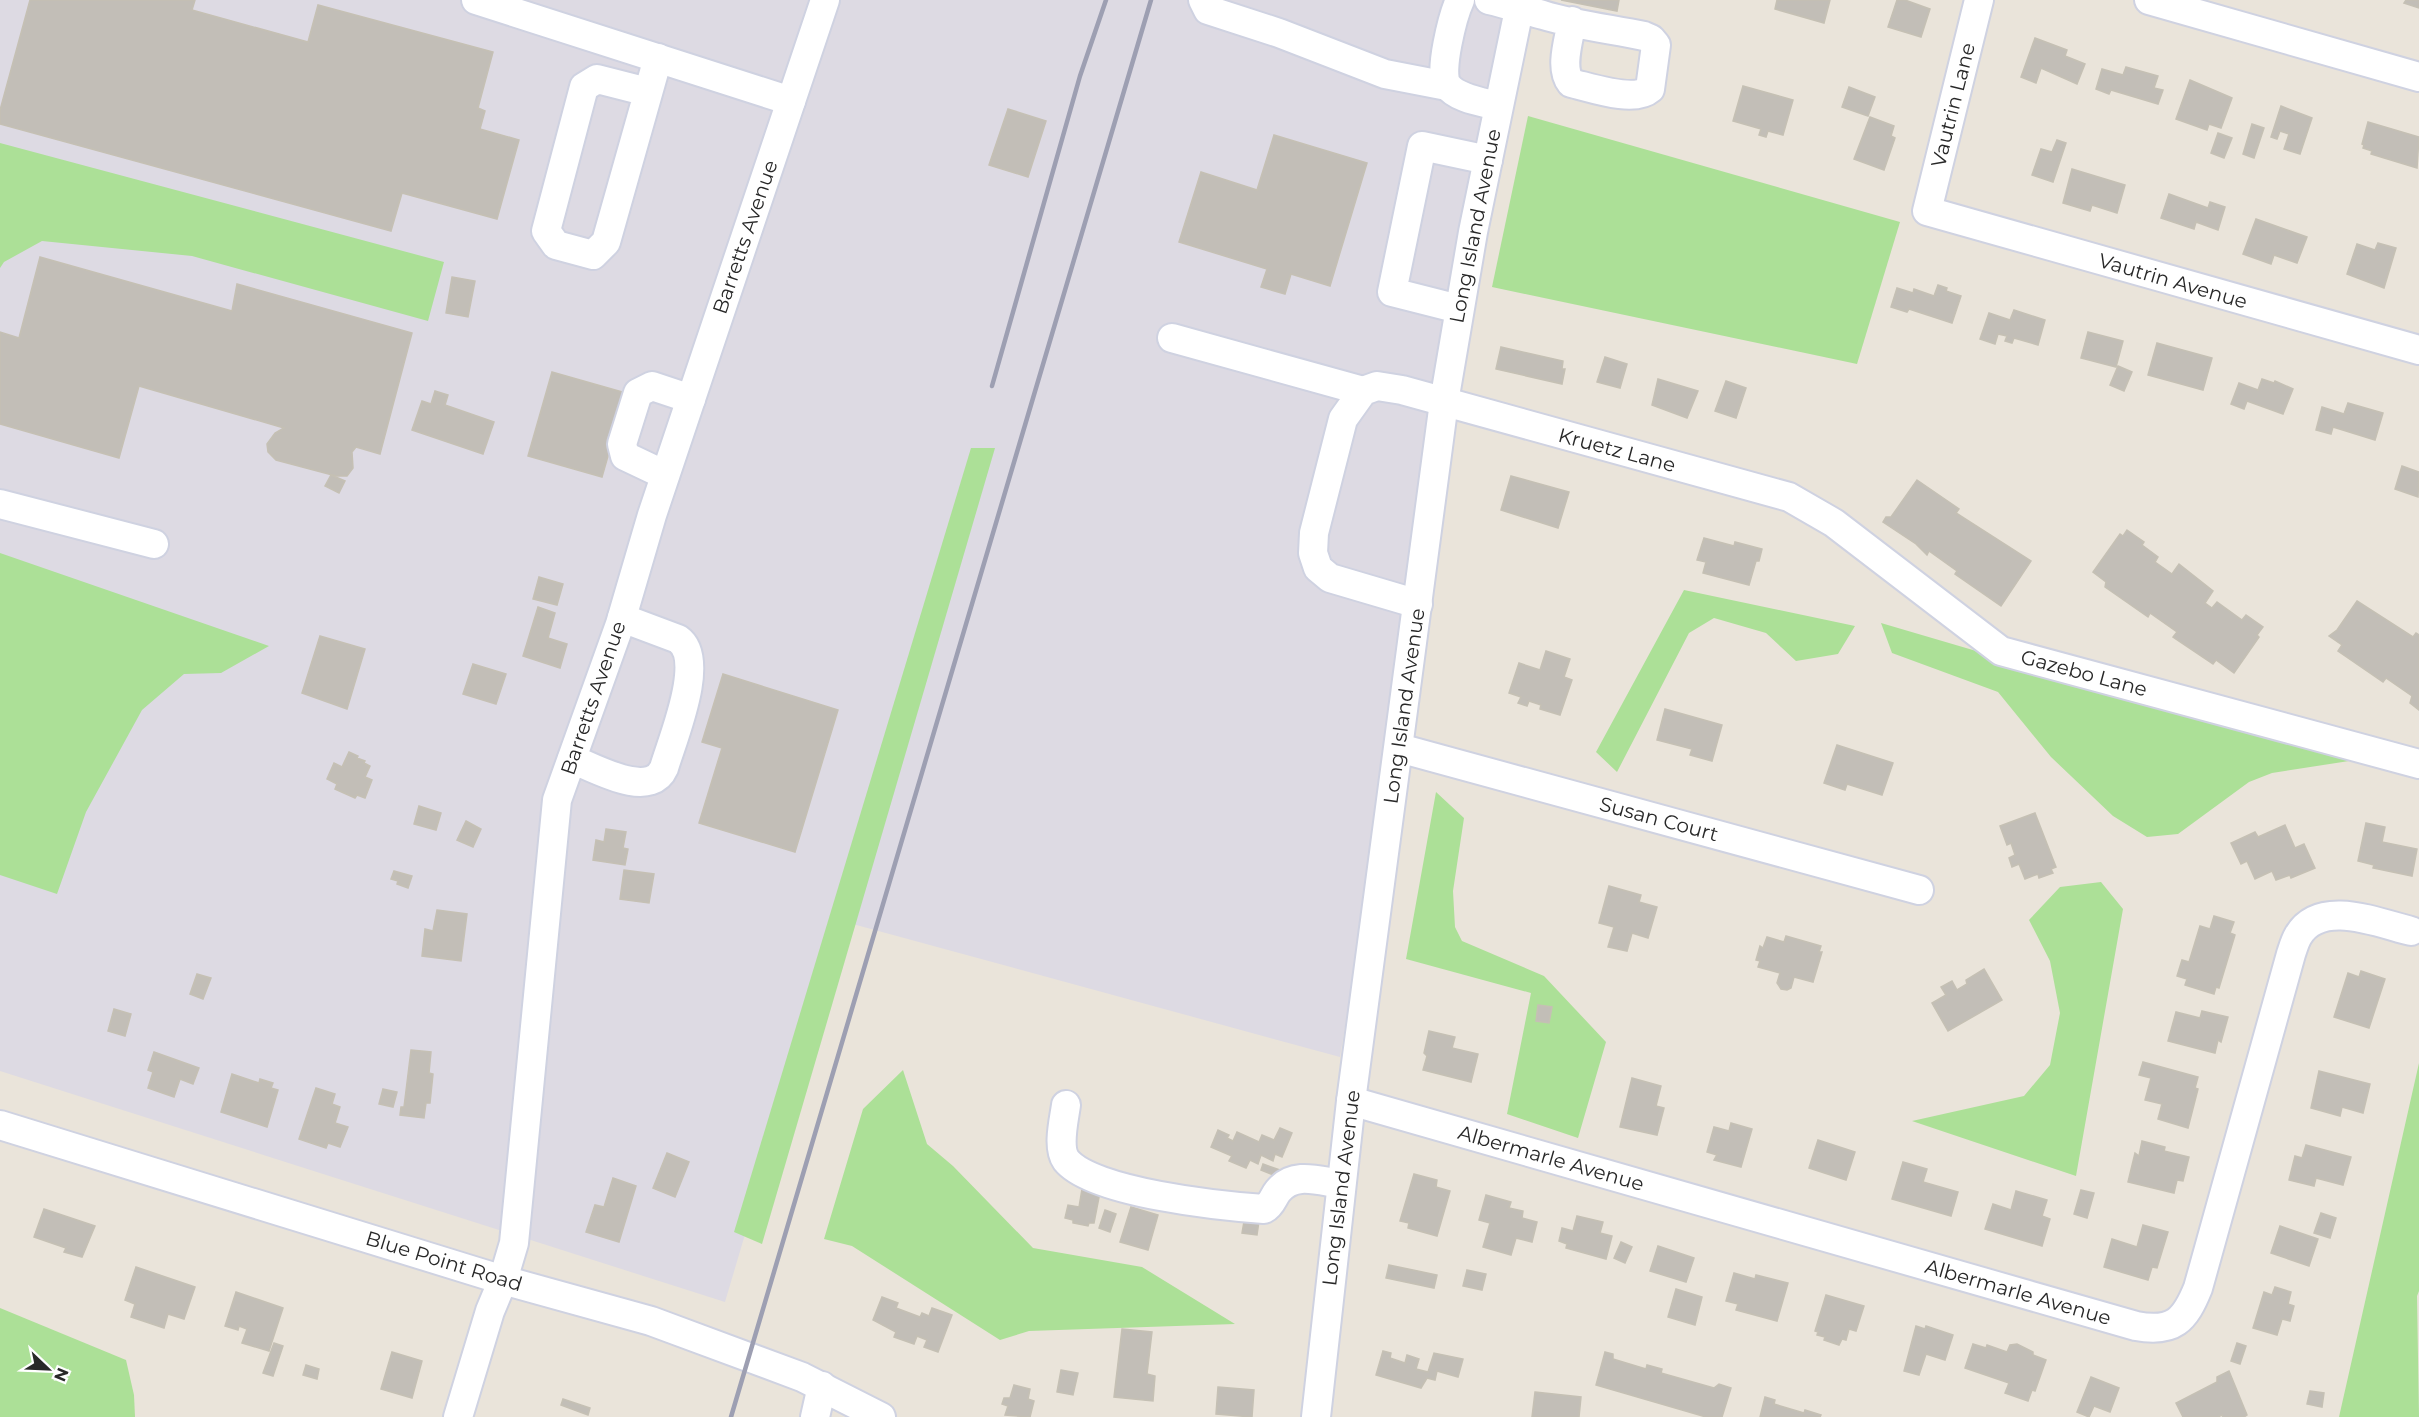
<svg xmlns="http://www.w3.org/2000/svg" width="2419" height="1417" font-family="Montserrat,sans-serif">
<rect width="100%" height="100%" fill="#eae4da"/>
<polygon fill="#dddae3" points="0,0 1512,0 1340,1057 838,920 725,1302 0,1071"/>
<g fill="#ace097">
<polygon points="1528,116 1900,222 1857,364 1492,287"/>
<polygon points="0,143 444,262 428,321 192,256 42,241 4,262 0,268"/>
<polygon points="971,448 995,448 762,1244 734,1232"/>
<polygon points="0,553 269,646 221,673 184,674 142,710 86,812 57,894 0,875"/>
<polygon points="1684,590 1855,626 1838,654 1796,661 1766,633 1714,618 1689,633 1617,772 1596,752"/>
<polygon points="1881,623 2349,761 2272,773 2249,782 2178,834 2147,837 2113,816 2051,757 1998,692 1892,653"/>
<polygon points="1436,792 1464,818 1453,891 1455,927 1462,941 1544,976 1606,1042 1578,1138 1507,1114 1531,993 1406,959"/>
<polygon points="2101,882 2123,909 2076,1176 1912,1121 2024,1096 2050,1065 2060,1013 2050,961 2029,920 2060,887"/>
<polygon points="2419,1063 2419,1291 2417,1296 2419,1417 2339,1417"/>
<polygon points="903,1070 927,1144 953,1166 1033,1248 1142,1267 1235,1324 1029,1331 1000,1340 852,1246 824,1239 863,1109"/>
<polygon points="0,1308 126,1360 134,1395 135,1417 0,1417"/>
</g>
<g fill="#c2beb7" stroke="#c5c0b4" stroke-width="1.5">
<polygon points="30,0 195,0 192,10 308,42 318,5 493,52 478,108 485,111 480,129 519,140 497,219 402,193 391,231 0,124 0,110"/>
<polygon points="1561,0 1619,0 1617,11"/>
<polygon points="1777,0 1830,0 1824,23 1775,9"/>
<polygon points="1897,0 1905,0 1930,9 1921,37 1888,27"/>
<polygon points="2406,0 2419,0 2419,8 2404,3"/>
<polygon points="2035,38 2067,50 2065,56 2085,64 2077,84 2041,68 2036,83 2021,77"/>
<polygon points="2126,67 2158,76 2154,88 2163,90 2158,104 2111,90 2109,94 2096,89 2102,69 2123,75"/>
<polygon points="2190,80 2232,98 2221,128 2209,124 2207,130 2176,119"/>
<polygon points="1743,86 1793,100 1783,135 1768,131 1766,137 1759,135 1761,129 1733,121"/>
<polygon points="1849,87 1875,97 1868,116 1842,107"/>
<polygon points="2281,106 2312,118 2300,154 2284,149 2289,134 2280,131 2277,139 2271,137"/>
<polygon points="1008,109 1046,121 1028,177 989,165"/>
<polygon points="1870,117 1894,126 1891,136 1895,138 1884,170 1854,159"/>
<polygon points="2368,122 2419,137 2417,168 2371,154 2372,151 2363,148 2364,145 2362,144"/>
<polygon points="2252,124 2264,128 2254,158 2243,154"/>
<polygon points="2218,133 2232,138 2224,158 2211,153"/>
<polygon points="1274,135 1367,163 1330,286 1291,274 1285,294 1261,287 1267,269 1179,242 1201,172 1257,190"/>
<polygon points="2057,140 2066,143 2053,182 2032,175 2041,149 2052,152"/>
<polygon points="2072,169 2125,185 2117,213 2092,205 2090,211 2063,203"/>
<polygon points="2169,194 2208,208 2210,202 2225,207 2218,230 2196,222 2194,229 2161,218"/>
<polygon points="2256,219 2307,237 2297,263 2274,255 2271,264 2243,254"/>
<polygon points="2378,243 2396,248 2384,288 2347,274 2357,244 2375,250"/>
<polygon points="40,257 232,311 237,284 412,333 380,454 356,447 352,452 353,468 347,476 336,476 276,460 268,452 267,444 275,433 284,428 139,386 119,458 0,424 0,332 19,338"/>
<polygon points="452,277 475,281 468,317 446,313"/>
<polygon points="1938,285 1947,288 1946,291 1961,296 1952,323 1909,309 1907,312 1891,307 1897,288 1913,293 1914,289 1934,296"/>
<polygon points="2014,310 2045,320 2038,345 2014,338 2012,343 2005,341 2007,336 1998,334 1995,344 1980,339 1989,313 2010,320"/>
<polygon points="2088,332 2123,341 2116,367 2081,358"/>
<polygon points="2157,343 2212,358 2203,390 2148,375"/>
<polygon points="1501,347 1563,361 1562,369 1565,369 1562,384 1496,369"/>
<polygon points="1605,357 1627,364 1620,388 1597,382"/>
<polygon points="2118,366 2132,372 2124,391 2110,385"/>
<polygon points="552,372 626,393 602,477 528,456"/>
<polygon points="1658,379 1698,391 1687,418 1652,405"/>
<polygon points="2262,379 2274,383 2275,381 2293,389 2283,414 2247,401 2244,409 2231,404 2239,383 2258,390"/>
<polygon points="1726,381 1746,388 1736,418 1715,411"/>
<polygon points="435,391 448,395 445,405 494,422 483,454 412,430 422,401 431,404"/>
<polygon points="2348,403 2383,413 2375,440 2333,427 2331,434 2316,430 2322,407 2344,414"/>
<polygon points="2402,466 2419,472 2418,497 2395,489"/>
<polygon points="331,475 345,481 339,493 325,486"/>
<polygon points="1511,476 1569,492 1558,528 1501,510"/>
<polygon points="1917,480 1959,509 1956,513 2031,561 2001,606 1955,574 1957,571 1929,551 1927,555 1916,544 1883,522 1886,517 1891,517"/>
<polygon points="2127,530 2144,542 2142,545 2158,557 2155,562 2172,574 2179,564 2213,591 2205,603 2212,608 2217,602 2242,620 2246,615 2263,627 2257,635 2259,637 2234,673 2216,660 2213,664 2173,637 2177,632 2150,613 2148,617 2105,587 2106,582 2093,572 2120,534 2123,536"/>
<polygon points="1704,538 1734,546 1735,542 1762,549 1759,561 1756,561 1749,585 1703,573 1706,562 1697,560"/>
<polygon points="539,577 563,584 557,605 533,599"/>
<polygon points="2357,601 2413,637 2416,633 2419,635 2419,710 2410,703 2412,696 2386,678 2383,682 2338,651 2342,645 2329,636 2337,630"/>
<polygon points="538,607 555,613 548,638 567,644 560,668 523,656"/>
<polygon points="320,636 365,649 347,709 302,693"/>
<polygon points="1546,651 1570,659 1564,677 1572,680 1560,715 1540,709 1541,705 1529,701 1527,706 1518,703 1521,697 1509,693 1519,663 1540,670"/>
<polygon points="473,664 506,674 496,704 463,694"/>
<polygon points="723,674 838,710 795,852 699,823 722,748 702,742"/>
<polygon points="1665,709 1722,725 1712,761 1690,755 1692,749 1657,740"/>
<polygon points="1837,745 1893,763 1882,795 1847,784 1845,790 1824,783"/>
<polygon points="349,752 358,756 357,758 365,761 364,763 370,766 365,777 372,780 365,798 357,795 355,798 335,789 337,784 327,779 334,763 342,767"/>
<polygon points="419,806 441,813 436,830 414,824"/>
<polygon points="2035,813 2056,867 2051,869 2053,873 2039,878 2038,874 2025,879 2019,864 2012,867 2009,858 2015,855 2011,843 2007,845 2000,826"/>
<polygon points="466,821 481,829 473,847 457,840"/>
<polygon points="2366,823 2385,827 2382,842 2417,849 2412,876 2373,868 2374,865 2358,861"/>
<polygon points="2285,825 2295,848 2304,844 2315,868 2291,878 2290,875 2276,880 2272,871 2255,879 2247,861 2241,864 2231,843 2255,832 2258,837"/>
<polygon points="606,829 626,832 623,848 628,849 625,865 593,860 596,840 604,842"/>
<polygon points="624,870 654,874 649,903 620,899"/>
<polygon points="394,871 412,876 408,888 397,884 398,881 391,879"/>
<polygon points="1609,886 1641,895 1639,902 1657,907 1648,938 1632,933 1627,951 1608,947 1614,927 1599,923"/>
<polygon points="437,910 467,914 461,961 422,956 425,929 433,931"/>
<polygon points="2214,916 2234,922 2230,933 2235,935 2219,988 2216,987 2214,994 2185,985 2187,979 2177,976 2182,960 2189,962 2200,926 2210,929"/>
<polygon points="1786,936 1821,946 1819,952 1822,952 1813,982 1794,977 1791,988 1787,990 1781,989 1777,983 1780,973 1758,967 1760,961 1756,960 1760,946 1763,948 1767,937 1784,942"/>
<polygon points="1984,969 2002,1000 1948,1031 1932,1003 1946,995 1941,987 1952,981 1957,990 1967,984 1966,980"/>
<polygon points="2361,971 2385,979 2369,1028 2334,1017 2348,973 2359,977"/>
<polygon points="197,974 211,978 203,999 190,994"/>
<polygon points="1538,1005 1552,1007 1549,1023 1536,1021"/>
<polygon points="114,1009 131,1014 125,1036 108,1031"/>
<polygon points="2202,1011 2228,1017 2221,1042 2218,1040 2215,1053 2168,1041 2176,1012 2200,1018"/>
<polygon points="1429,1031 1455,1037 1452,1048 1478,1054 1471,1082 1423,1070 1427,1056 1424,1053"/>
<polygon points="411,1050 431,1052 429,1073 433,1074 430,1103 426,1103 424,1118 400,1115 401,1107 404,1107"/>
<polygon points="154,1052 199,1068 193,1084 180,1079 174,1097 148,1088 153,1072 148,1070"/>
<polygon points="2143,1062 2198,1077 2195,1088 2198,1089 2188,1128 2158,1119 2162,1104 2145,1100 2151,1078 2139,1075"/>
<polygon points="2319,1071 2370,1084 2363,1113 2342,1107 2340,1116 2311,1108"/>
<polygon points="232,1074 259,1083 260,1079 273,1083 271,1088 278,1090 267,1127 221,1112"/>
<polygon points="1632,1078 1661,1086 1656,1106 1664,1108 1657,1135 1620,1127"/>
<polygon points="316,1088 335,1094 332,1104 340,1107 335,1123 348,1127 340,1147 328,1143 326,1148 299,1139"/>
<polygon points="383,1089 397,1092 393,1107 379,1104"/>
<polygon points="1731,1123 1752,1129 1741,1167 1714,1160 1717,1155 1707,1152 1714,1127 1729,1131"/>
<polygon points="1280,1128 1292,1133 1282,1157 1275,1154 1273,1161 1261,1155 1258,1164 1250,1160 1246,1168 1229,1161 1232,1156 1211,1147 1218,1130 1229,1135 1227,1138 1233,1141 1237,1132 1259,1142 1262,1135 1274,1140"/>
<polygon points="1818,1140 1855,1152 1846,1180 1809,1168"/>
<polygon points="2142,1141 2165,1147 2164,1151 2189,1157 2183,1181 2177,1180 2174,1193 2128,1182 2135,1153 2139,1156"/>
<polygon points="2306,1145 2351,1157 2343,1185 2316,1178 2314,1186 2289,1180 2295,1156 2302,1158"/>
<polygon points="667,1153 689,1162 675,1197 653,1188"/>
<polygon points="1903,1162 1927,1169 1923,1182 1958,1192 1951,1216 1892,1199"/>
<polygon points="1263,1164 1280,1170 1278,1177 1261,1170"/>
<polygon points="1414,1174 1437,1180 1436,1187 1450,1191 1437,1236 1408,1228 1409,1223 1400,1221"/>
<polygon points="613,1178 636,1186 619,1242 586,1232 595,1205 604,1207"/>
<polygon points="1082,1189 1100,1192 1094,1223 1089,1223 1088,1226 1073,1223 1073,1220 1065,1218 1068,1205 1079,1207"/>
<polygon points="2081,1190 2094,1193 2087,1218 2074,1214"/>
<polygon points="2016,1191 2047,1200 2042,1216 2050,1219 2042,1246 1985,1229 1993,1204 2011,1210"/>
<polygon points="1486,1195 1511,1202 1509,1208 1523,1211 1522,1218 1537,1222 1532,1242 1516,1238 1511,1255 1483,1247 1490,1223 1479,1220"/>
<polygon points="1131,1207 1158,1215 1148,1250 1120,1242"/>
<polygon points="44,1209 95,1226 82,1257 64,1252 66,1248 34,1237"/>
<polygon points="1105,1210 1116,1214 1110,1232 1099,1228"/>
<polygon points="1246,1210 1259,1221 1257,1235 1242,1233"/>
<polygon points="2321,1213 2336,1218 2330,1238 2314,1233"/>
<polygon points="1577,1216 1603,1222 1600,1233 1612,1236 1606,1259 1566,1248 1567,1244 1559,1241 1562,1228 1573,1231"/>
<polygon points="2143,1225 2168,1232 2157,1268 2152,1267 2148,1280 2104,1267 2112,1239 2137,1247"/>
<polygon points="2280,1226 2318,1239 2309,1266 2271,1253"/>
<polygon points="1621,1242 1632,1247 1625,1263 1614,1258"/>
<polygon points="1658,1246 1694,1258 1686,1282 1650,1271"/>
<polygon points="1389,1265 1437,1275 1434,1288 1386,1278"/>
<polygon points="136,1267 195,1287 184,1319 168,1314 164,1328 131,1317 135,1304 125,1300"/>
<polygon points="1467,1270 1486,1274 1482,1290 1463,1286"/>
<polygon points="1734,1273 1755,1279 1756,1275 1788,1283 1777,1321 1736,1310 1738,1304 1726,1301"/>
<polygon points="2275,1287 2291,1292 2288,1304 2294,1306 2290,1321 2282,1319 2277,1335 2253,1328 2264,1292 2272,1295"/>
<polygon points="1676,1289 1702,1297 1695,1325 1668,1317"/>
<polygon points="236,1292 283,1308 269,1351 242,1343 247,1329 239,1326 238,1330 225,1326"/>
<polygon points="1826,1295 1864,1306 1856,1331 1849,1329 1846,1340 1842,1339 1839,1345 1824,1340 1825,1337 1817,1335 1818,1332 1815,1331"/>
<polygon points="882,1297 898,1303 896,1308 920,1317 922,1313 929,1316 932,1308 952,1315 938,1352 924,1347 927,1340 917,1336 914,1344 894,1337 896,1332 873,1320"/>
<polygon points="1916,1326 1925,1329 1926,1326 1953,1335 1945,1360 1926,1354 1919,1375 1904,1371"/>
<polygon points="1122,1329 1152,1332 1147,1374 1155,1376 1153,1401 1114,1397"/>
<polygon points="274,1343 283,1346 273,1376 263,1373"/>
<polygon points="2237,1343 2246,1346 2240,1364 2231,1361"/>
<polygon points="1973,1344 1986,1348 1987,1345 2007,1352 2010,1345 2017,1344 2033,1352 2033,1355 2046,1360 2035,1391 2032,1390 2028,1401 2005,1393 2009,1383 1965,1368"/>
<polygon points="1383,1351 1391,1353 1390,1358 1405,1363 1407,1355 1419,1359 1416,1369 1428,1372 1434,1353 1463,1359 1458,1377 1437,1371 1435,1380 1427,1378 1421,1388 1376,1375"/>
<polygon points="392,1352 422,1361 412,1398 381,1389"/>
<polygon points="1605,1352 1613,1354 1613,1359 1646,1369 1647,1365 1662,1369 1661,1373 1714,1388 1719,1384 1731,1388 1722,1417 1706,1417 1596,1385"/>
<polygon points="306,1365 319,1369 317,1379 303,1375"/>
<polygon points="1061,1370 1078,1373 1073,1395 1057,1392"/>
<polygon points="2229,1371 2247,1415 2244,1417 2223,1417 2222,1415 2218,1417 2183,1417 2176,1403 2217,1382 2217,1377"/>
<polygon points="2091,1377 2119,1388 2110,1412 2094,1406 2089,1417 2077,1412"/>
<polygon points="1014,1385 1030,1389 1028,1399 1034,1401 1030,1417 1005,1415 1008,1406 1002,1404 1004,1398 1010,1398"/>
<polygon points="1218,1387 1254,1390 1252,1417 1216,1414"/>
<polygon points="2310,1391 2324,1393 2322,1407 2307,1404"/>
<polygon points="1535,1392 1581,1397 1579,1417 1532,1417"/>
<polygon points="1765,1397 1775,1400 1774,1404 1804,1413 1805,1410 1821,1415 1820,1417 1760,1417"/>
<polygon points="563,1399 590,1408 588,1415 561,1405"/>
</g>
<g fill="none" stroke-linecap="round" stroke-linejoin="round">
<defs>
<g id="minor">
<polyline points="476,0 791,101"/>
<polyline points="1203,0 1208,10 1279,33 1385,74 1447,86"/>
<path d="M1460 0C1453 15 1438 73 1447 85 1457 99 1483 102 1498 106"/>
<path d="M1489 0C1507 4 1524 10 1543 15 1575 25 1610 29 1644 36L1651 39 1656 45 1650 89C1634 103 1592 88 1571 83 1559 68 1569 40 1572 21"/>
<polyline points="1979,0 1927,211 2419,350"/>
<polyline points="2149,0 2419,77"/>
<polyline points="648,92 597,79 584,87 546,231 556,245 593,255 606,242 658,58"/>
<polyline points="1459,309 1392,292 1422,146 1488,160"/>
<polyline points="1172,338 1363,391"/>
<polyline points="665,475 625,456 622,444 638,393 652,386 691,399"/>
<polyline points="0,504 154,544"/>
<polyline points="1418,604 1330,578 1318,568 1313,553 1314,533 1343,419 1363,391 1377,386 1402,390 1789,497 1834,523 2001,651 2419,764"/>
<polyline points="1399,748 1919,890"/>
<path d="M572 759C595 768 650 800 664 768 672 740 707 659 678 639L622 618"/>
<path d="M1351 1101 2136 1326C2174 1333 2185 1320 2198 1288L2291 954C2293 948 2295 941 2298 936 2320 898 2378 923 2411 931"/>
<path d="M1066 1105C1064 1120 1057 1147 1066 1160 1092 1193 1222 1206 1264 1209 1272 1205 1273 1197 1278 1191 1294 1171 1319 1181 1341 1184"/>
<polyline points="0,1125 503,1280 651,1321 802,1377 881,1417"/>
<polyline points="458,1417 490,1311 503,1280 514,1243 557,800 620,624 652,515 825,0"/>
<polyline points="815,1417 822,1386"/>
<polyline points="1316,1417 1351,1101 1444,402 1473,232 1521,0"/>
</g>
</defs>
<use href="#minor" stroke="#cfd2e1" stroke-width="32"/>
<use href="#minor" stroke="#fff" stroke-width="28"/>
<g stroke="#9d9fb2" stroke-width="4.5">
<polyline points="992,386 1080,76 1106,0"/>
<polyline points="731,1417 1151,0"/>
</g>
</g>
<g text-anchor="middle" stroke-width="6" stroke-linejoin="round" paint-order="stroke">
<g font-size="20" fill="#282828" stroke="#fff">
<text transform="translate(1953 105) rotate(-76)" y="7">Vautrin Lane</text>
<text transform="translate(1475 226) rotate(-79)" y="7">Long Island Avenue</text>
<text transform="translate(745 237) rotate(-71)" y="7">Barretts Avenue</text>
<text transform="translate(2173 281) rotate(16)" y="7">Vautrin Avenue</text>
<text transform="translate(1617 450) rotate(15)" y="7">Kruetz Lane</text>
<text transform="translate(2084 673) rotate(15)" y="7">Gazebo Lane</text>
<text transform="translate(593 698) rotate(-71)" y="7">Barretts Avenue</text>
<text transform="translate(1404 706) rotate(-82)" y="7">Long Island Avenue</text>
<text transform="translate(1659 819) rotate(15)" y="7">Susan Court</text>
<text transform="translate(1551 1158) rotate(16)" y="7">Albermarle Avenue</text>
<text transform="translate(1341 1188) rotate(-83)" y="7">Long Island Avenue</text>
<text transform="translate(444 1261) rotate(17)" y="7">Blue Point Road</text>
<text transform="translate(2018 1292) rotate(16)" y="7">Albermarle Avenue</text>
</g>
</g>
<g transform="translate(48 1369) rotate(113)" stroke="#ffffff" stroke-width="4.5" paint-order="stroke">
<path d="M0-4.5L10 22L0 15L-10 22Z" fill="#282828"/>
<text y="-9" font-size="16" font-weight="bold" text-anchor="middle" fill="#282828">N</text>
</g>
</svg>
